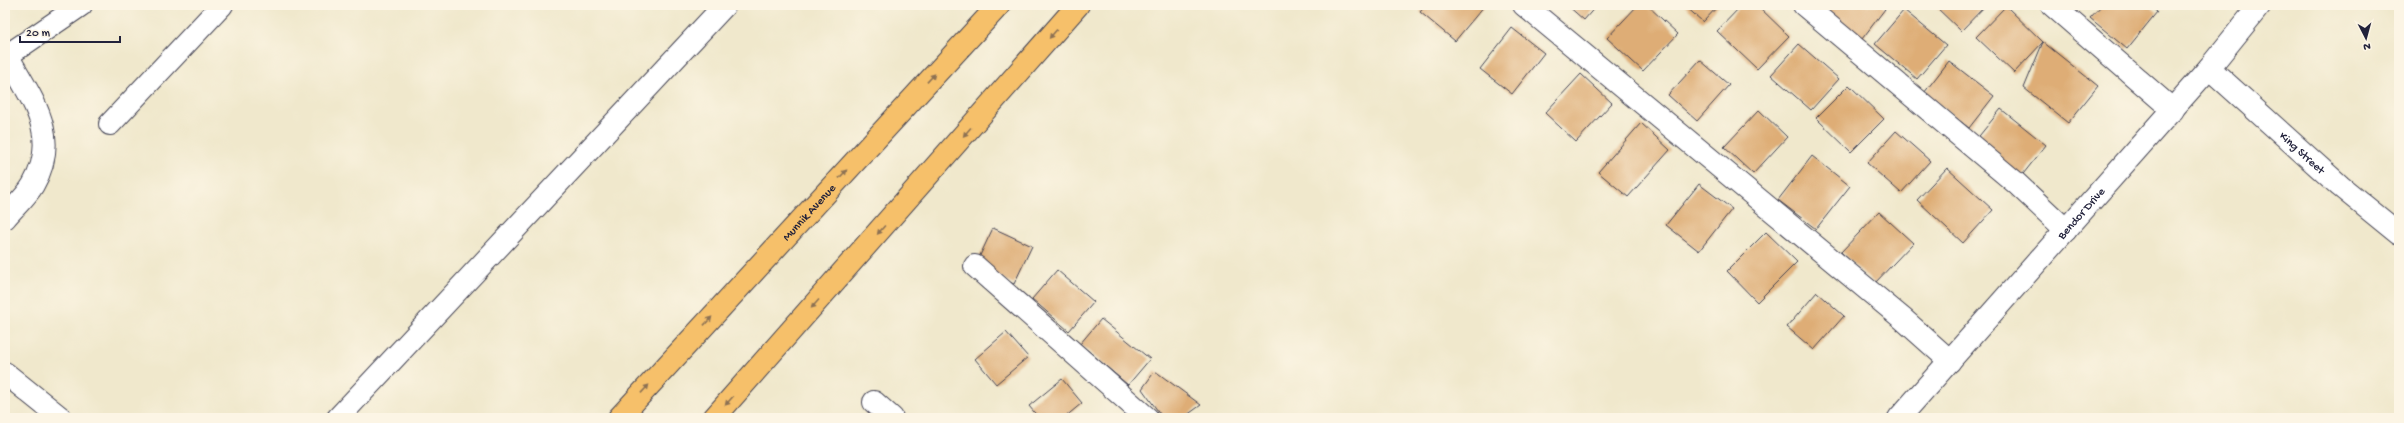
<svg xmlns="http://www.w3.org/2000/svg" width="2404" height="423" font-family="'Gochi Hand',sans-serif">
<rect width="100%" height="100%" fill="#fcf5e5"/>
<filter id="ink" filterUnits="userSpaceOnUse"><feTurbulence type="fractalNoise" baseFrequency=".025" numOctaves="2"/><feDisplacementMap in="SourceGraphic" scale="8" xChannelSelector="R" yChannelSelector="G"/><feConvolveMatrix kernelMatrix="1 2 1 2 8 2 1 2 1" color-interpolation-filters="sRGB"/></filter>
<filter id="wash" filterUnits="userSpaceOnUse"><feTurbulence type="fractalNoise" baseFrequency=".012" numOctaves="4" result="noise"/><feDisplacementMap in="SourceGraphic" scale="16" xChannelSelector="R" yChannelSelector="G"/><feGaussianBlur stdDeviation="0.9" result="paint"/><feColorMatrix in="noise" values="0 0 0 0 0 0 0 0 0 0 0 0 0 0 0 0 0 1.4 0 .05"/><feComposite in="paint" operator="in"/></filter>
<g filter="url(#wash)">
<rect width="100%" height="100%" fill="#f0e8cc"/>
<g id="blocks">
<g fill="#dead76">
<polygon points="1426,5 1485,5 1455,41 1420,12"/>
<polygon points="1567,5 1597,5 1584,20"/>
<polygon points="1638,5 1647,5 1678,34 1643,71 1607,38"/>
<polygon points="1684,5 1719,5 1703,22"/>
<polygon points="1742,5 1757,5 1789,36 1757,69 1717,31"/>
<polygon points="1827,5 1881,5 1885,9 1862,39 1824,9"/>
<polygon points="1934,5 1986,5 1961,31"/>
<polygon points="2102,5 2149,5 2157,12 2127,49 2090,18"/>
<polygon points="2006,6 2043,42 2014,73 1976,37"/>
<polygon points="1904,10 1946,45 1917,79 1875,44"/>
<polygon points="1512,28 1544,53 1512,94 1480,69"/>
<polygon points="2043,42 2098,86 2068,123 2024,88"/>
<polygon points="1799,44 1839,79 1811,110 1771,75"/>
<polygon points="1700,60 1729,85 1697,121 1668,95"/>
<polygon points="1949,61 1994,96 1969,128 1924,93"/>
<polygon points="1581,74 1612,103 1576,142 1545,113"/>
<polygon points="1849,85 1884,119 1851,152 1816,118"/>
<polygon points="2001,109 2046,145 2016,183 1971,146"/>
<polygon points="1759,110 1787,137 1753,174 1724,147"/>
<polygon points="1641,123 1670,150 1628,197 1598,172"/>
<polygon points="1896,131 1930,161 1901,193 1867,163"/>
<polygon points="1812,156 1850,186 1816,229 1778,200"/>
<polygon points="1947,168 1993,210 1963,243 1917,200"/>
<polygon points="1699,184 1732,209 1699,251 1666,225"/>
<polygon points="1879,212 1913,243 1874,284 1841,252"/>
<polygon points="993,228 1032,246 1014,284 975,266"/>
<polygon points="1766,232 1797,262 1757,302 1727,271"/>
<polygon points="1057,270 1094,302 1069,331 1032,299"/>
<polygon points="1817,292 1844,316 1814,350 1787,327"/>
<polygon points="1101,319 1150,359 1128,385 1080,344"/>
<polygon points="1006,332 1028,357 996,384 975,359"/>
<polygon points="1155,371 1201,405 1183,418 1163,418 1142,389"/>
<polygon points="1062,379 1082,403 1064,418 1039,418 1029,406"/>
</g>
</g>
</g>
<g filter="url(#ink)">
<use href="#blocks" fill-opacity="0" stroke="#414051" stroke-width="1"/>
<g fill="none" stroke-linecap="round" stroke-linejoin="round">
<defs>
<g id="minor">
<polyline points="1524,5 1903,319 1950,361"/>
<polyline points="1804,5 2016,183 2066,230"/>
<polyline points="2052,5 2173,110"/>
<polyline points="5,57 81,5"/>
<path id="s1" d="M2209 68 2340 186 2399 234"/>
<polyline points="110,124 222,5"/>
<path d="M5 218C14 207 26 197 33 185 62 135 31 99 7 55"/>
<polyline points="975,266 1147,418"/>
<polyline points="5,373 61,418"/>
<polyline points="874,402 892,418"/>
<polyline points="338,418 725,5"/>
<path id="s2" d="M1899 418 2209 68 2260 5"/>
</g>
<g id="major">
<path id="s3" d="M619 418 999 5"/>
<polyline points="714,418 1078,5"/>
</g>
</defs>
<use href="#minor" stroke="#414051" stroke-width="24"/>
<use href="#major" stroke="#414051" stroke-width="24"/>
<use href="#minor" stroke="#fff" stroke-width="22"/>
<use href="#major" stroke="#f6c06b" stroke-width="22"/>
</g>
<defs><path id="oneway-solid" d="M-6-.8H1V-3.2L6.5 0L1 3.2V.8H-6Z"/></defs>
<g fill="#8c7153">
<use href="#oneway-solid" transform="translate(1053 34) rotate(131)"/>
<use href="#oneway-solid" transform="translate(931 78) rotate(-47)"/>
<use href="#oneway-solid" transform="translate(967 132) rotate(131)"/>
<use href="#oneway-solid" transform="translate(843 174) rotate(-47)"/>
<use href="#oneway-solid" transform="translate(881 230) rotate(131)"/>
<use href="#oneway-solid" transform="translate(815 304) rotate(132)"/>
<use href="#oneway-solid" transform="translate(708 321) rotate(-47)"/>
<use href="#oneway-solid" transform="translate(645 389) rotate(-47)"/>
<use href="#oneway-solid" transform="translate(729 401) rotate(132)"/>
</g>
</g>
<g text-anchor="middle" stroke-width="3" stroke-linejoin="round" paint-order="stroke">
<g font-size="12" fill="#22223b" stroke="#fcf5e5">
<text dy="4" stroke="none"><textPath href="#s1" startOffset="126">King Street</textPath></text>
<text dy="4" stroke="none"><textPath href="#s3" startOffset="280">Munnik Avenue</textPath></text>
<text dy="4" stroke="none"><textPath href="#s2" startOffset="274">Bendor Drive</textPath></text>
</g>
</g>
<rect width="2404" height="423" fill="none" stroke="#fcf5e5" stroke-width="20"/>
<g transform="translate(2366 38) rotate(174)" stroke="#fcf5e5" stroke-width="3" paint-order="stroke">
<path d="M0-3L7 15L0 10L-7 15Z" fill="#22223b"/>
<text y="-6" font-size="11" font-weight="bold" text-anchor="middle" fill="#22223b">N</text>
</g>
<path d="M20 36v6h100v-6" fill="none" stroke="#22223b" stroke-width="2"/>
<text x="26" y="36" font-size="12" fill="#22223b" stroke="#fcf5e5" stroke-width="3" paint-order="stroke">20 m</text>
</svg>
